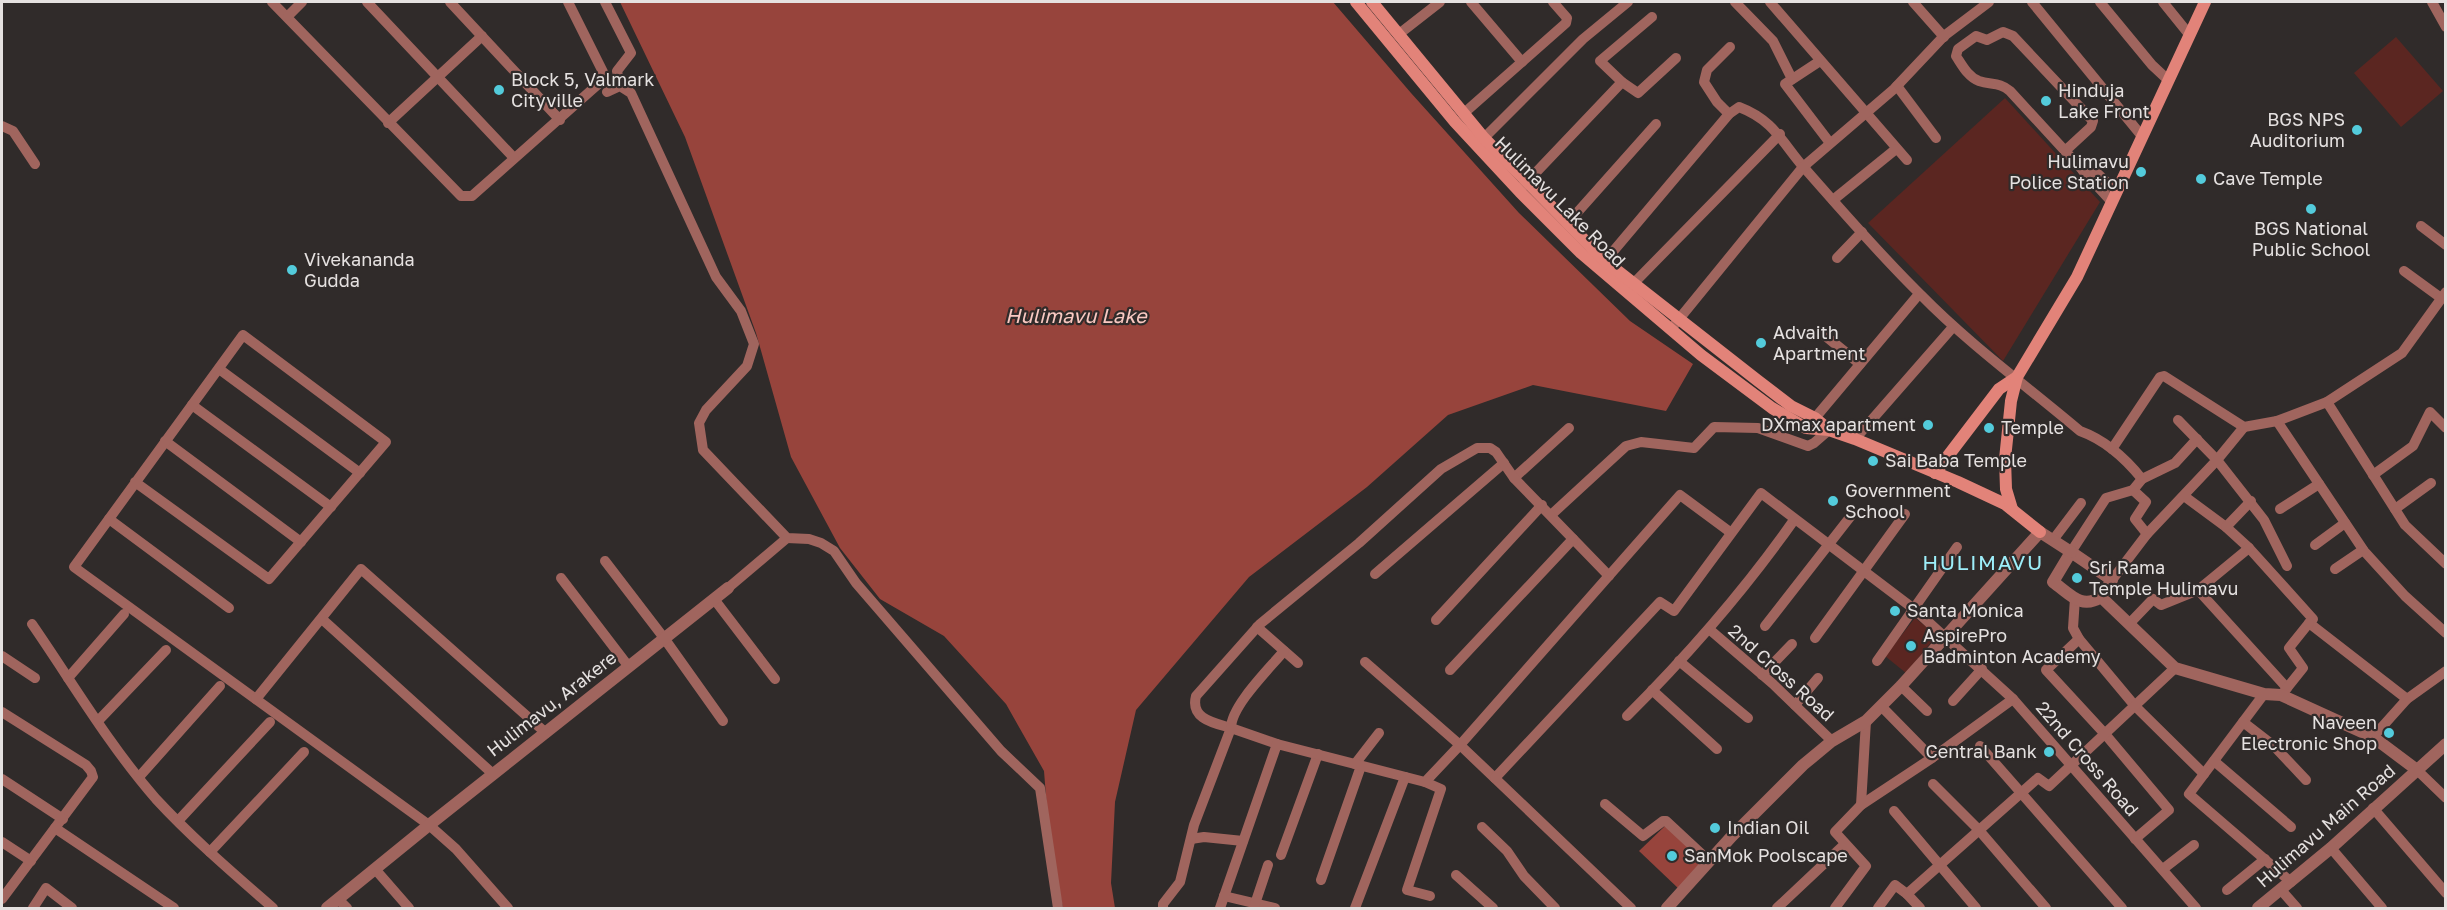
<svg xmlns="http://www.w3.org/2000/svg" width="2447" height="910" font-family="'Golos Text',sans-serif">
<rect width="100%" height="100%" fill="#302b2a"/>
<g fill="#5b2621">
<polygon points="2396,37 2443,91 2401,127 2354,73"/>
<polygon points="2005,98 2100,202 2003,361 1868,223"/>
<polygon points="1915,618 1937,635 1906,673 1885,656"/>
</g>
<g fill="#97443c">
<polygon points="620,2 1333,2 1411,93 1519,213 1630,321 1693,364 1666,411 1533,385 1448,415 1367,487 1249,577 1136,710 1115,802 1111,883 1115,908 1063,908 1050,847 1044,771 1006,704 944,636 880,599 840,548 791,457 756,333 685,137"/>
<polygon points="1665,826 1705,860 1679,889 1639,851"/>
</g>
<g fill="none" stroke-linecap="round" stroke-linejoin="round">
<g stroke="#a0655e" stroke-width="10">
<polyline points="272,2 461,196 472,196 604,79 603,72 568,2"/>
<polyline points="367,2 514,158"/>
<polyline points="450,2 560,120"/>
<polyline points="605,2 631,53 617,71 620,86"/>
<polyline points="1471,2 1522,62"/>
<polyline points="1735,2 1773,41 1792,79"/>
<polyline points="1770,2 1907,160"/>
<polyline points="1913,2 1944,37"/>
<polyline points="2032,2 2141,135"/>
<polyline points="2100,2 2152,65 2167,79"/>
<polyline points="2163,2 2188,33"/>
<polyline points="2432,2 2446,27"/>
<polyline points="288,16 302,2"/>
<polyline points="1399,34 1440,2"/>
<polyline points="1820,61 1785,84 1830,143"/>
<polyline points="1622,82 1638,93 1676,58"/>
<polyline points="1897,86 1936,138"/>
<polyline points="607,92 620,86 631,93 716,277 741,311 754,344 747,366 706,410 699,423 703,450 787,538 809,539 821,543 834,551 856,583 1001,751 1040,788 1058,908"/>
<polyline points="1463,114 1566,23 1567,18 1553,2"/>
<polyline points="1729,114 1717,102 1704,82 1707,70 1730,47"/>
<polyline points="388,123 482,36"/>
<polyline points="2,126 13,131 35,164"/>
<polyline points="1484,138 1583,39 1628,2"/>
<path d="M2065 151 2091 127 2093 121 2013 36 2003 32 1987 40 1976 36 1958 49 1956 56C1962 65 1968 77 1979 81 1991 85 2000 82 2010 91L2111 201"/>
<polyline points="2083,171 2093,169 2116,191"/>
<polyline points="1523,186 1622,82 1600,61 1652,17"/>
<polyline points="1833,200 1896,149"/>
<polyline points="1567,224 1656,124"/>
<polyline points="2421,226 2446,245"/>
<polyline points="1837,258 1862,232"/>
<path d="M1605 261 1729 114 1739 107C1776 121 1783 145 1807 171 1844 213 1881 256 1921 295 1970 345 2027 386 2080 431 2105 440 2126 459 2142 479"/>
<polyline points="2404,271 2441,298"/>
<polyline points="1633,284 1780,134"/>
<polyline points="1675,324 1803,167 1894,89 1944,36 1989,2"/>
<polyline points="1823,334 1860,364"/>
<polyline points="219,369 360,473"/>
<polyline points="2327,402 2405,525 2446,564"/>
<polyline points="192,405 331,507"/>
<polyline points="1815,418 1919,294"/>
<polyline points="2277,421 2364,551 2405,596 2446,633"/>
<polyline points="2244,427 2217,460 2264,520 2287,566"/>
<polyline points="1855,439 1953,327"/>
<polyline points="165,441 301,542"/>
<polyline points="2112,449 2160,377 2164,376 2244,427 2277,421 2327,402 2402,353 2446,292"/>
<polyline points="2373,475 2413,446 2430,412 2446,428"/>
<polyline points="1514,478 1569,428"/>
<polyline points="135,482 269,579 386,442 243,335 74,567 429,825 456,849 508,908"/>
<polyline points="2133,490 2146,502 2135,519 2147,534"/>
<polyline points="2184,496 2226,527"/>
<polyline points="2251,501 2226,527 2249,548 2313,619 2309,623 2407,699"/>
<polyline points="2280,509 2319,484"/>
<polyline points="2395,509 2431,483"/>
<polyline points="1551,515 1626,446 1641,442 1694,448 1714,427 1758,428 1808,446 1814,443 1829,430"/>
<polyline points="109,519 229,608"/>
<polyline points="2053,540 2081,503"/>
<polyline points="2315,545 2345,523"/>
<polyline points="2249,548 2198,590 2287,688"/>
<polyline points="2071,552 2106,498 2133,490 2142,479 2175,463 2197,439"/>
<polyline points="605,561 664,638 723,721"/>
<polyline points="2335,569 2363,550"/>
<polyline points="1375,574 1504,463"/>
<polyline points="561,578 629,667"/>
<polyline points="2112,580 2147,534 2217,460 2178,420"/>
<polyline points="728,588 787,538"/>
<polyline points="2075,598 2073,628 2079,639 2135,706 2204,774"/>
<polyline points="714,599 775,679"/>
<polyline points="322,619 493,774"/>
<polyline points="1436,620 1542,505"/>
<path d="M32 624C72 682 109 745 156 799 192 838 233 873 273 908"/>
<polyline points="2129,624 2153,599 2161,605 2198,590"/>
<polyline points="1765,626 1854,512"/>
<polyline points="1257,627 1298,663"/>
<polyline points="1709,629 1773,684 1832,741"/>
<polyline points="1815,638 1905,514"/>
<polyline points="2079,639 2046,670 2105,734 2169,810 2135,839"/>
<path d="M1284 651C1269 669 1231 706 1231 728 1214 723 1190 719 1196 696L1260 624 1359 543 1441 469 1477 448H1490L1496 452 1514 478 1609 576"/>
<polyline points="2,656 35,678"/>
<polyline points="1679,661 1748,718"/>
<polyline points="1877,661 1957,547"/>
<polyline points="1365,662 1460,745 1631,908"/>
<polyline points="1450,670 1573,539"/>
<polyline points="1762,675 1792,644"/>
<polyline points="68,678 124,614"/>
<polyline points="1901,686 1927,711"/>
<polyline points="1652,690 1717,749"/>
<polyline points="2283,693 2303,668 2289,648 2309,623"/>
<polyline points="2264,694 2189,794 2291,882"/>
<polyline points="256,699 361,569 546,733"/>
<polyline points="1953,701 1982,669"/>
<polyline points="1795,705 1818,678"/>
<polyline points="1881,706 1932,758"/>
<polyline points="2,712 86,765 91,771 93,777 2,899"/>
<path d="M1627 716C1688 655 1744 591 1794 520"/>
<polyline points="98,721 166,650"/>
<polyline points="2243,722 2274,746 2306,780"/>
<polyline points="2373,737 2407,699 2446,671"/>
<polyline points="1980,746 2122,908"/>
<polyline points="2214,761 2291,827"/>
<polyline points="1355,764 1379,733"/>
<polyline points="2417,770 2446,798"/>
<polyline points="139,777 220,686"/>
<polyline points="1495,778 1660,602 1674,611 1761,493 1914,609 2013,699 2196,908"/>
<polyline points="2,779 63,819"/>
<polyline points="1425,782 1441,789 1407,890 1430,896"/>
<polyline points="1933,784 1978,829 2046,908"/>
<polyline points="1605,804 1643,836 1663,821 1666,821 1709,861"/>
<polyline points="1861,805 1866,721"/>
<polyline points="2373,808 2446,893"/>
<polyline points="1894,811 1976,908"/>
<polyline points="178,821 270,722"/>
<polyline points="1482,827 1507,851 1524,876 1555,908"/>
<polyline points="55,828 174,908"/>
<polyline points="1191,839 1204,837 1243,841"/>
<polyline points="2,842 31,861"/>
<polyline points="2331,848 2382,908"/>
<polyline points="210,852 304,752"/>
<polyline points="1281,855 1318,754"/>
<polyline points="375,869 409,908"/>
<polyline points="2163,869 2194,845"/>
<polyline points="1456,875 1493,908"/>
<polyline points="1321,880 1361,766"/>
<polyline points="2227,890 2265,859"/>
<polyline points="2281,890 2297,908"/>
<polyline points="1224,896 1275,908"/>
<polyline points="338,899 347,908"/>
<polyline points="1255,904 1268,865"/>
<polyline points="33,908 46,888 72,908"/>
<polyline points="1163,908 1163,904 1180,882 1194,825 1231,728 1277,744"/>
<polyline points="1220,908 1277,744 1425,782 1460,745 1680,495 1730,532"/>
<polyline points="1355,908 1405,777"/>
<polyline points="1777,908 1845,844"/>
<polyline points="1835,908 1866,866 1835,832 1861,805 1932,758 2013,699"/>
<polyline points="1878,908 1895,885 1907,894"/>
<polyline points="1920,908 1907,894 2038,778 2049,786 2175,668"/>
</g>
<g stroke="#a0655e" stroke-width="12">
<path d="M2101 597C2081 610 2070 594 2053 582L2071 552 2112 580 2101 597 2175 668 2264 694 2281 695 2373 737 2417 770"/>
<polyline points="327,908 429,825 728,588"/>
<polyline points="1667,908 1732,836 1803,765 1832,741 1866,721 1901,686 2040,532 2071,552"/>
<polyline points="2258,908 2331,848 2446,744"/>
</g>
<g stroke="#e28379" stroke-width="12">
<polyline points="1356,2 1455,122 1520,192 1581,253 1701,355 1772,408 1806,428 1829,430 1855,439 1958,482 2005,504 2040,532"/>
<polyline points="1372,2 1484,138 1605,261 1757,380 1791,406 1815,418 1828,429"/>
<polyline points="1935,473 1999,389 2017,377"/>
<polyline points="2012,509 2006,489 2005,459 2011,401 2017,377 2077,277 2205,2"/>
</g>
</g>
<g fill="#53cbdb" stroke="#302b2a" stroke-width="2">
<circle cx="499" cy="90" r="6"/>
<circle cx="2046" cy="101" r="6"/>
<circle cx="2357" cy="130" r="6"/>
<circle cx="2141" cy="172" r="6"/>
<circle cx="2201" cy="179" r="6"/>
<circle cx="2311" cy="209" r="6"/>
<circle cx="292" cy="270" r="6"/>
<circle cx="1761" cy="343" r="6"/>
<circle cx="1928" cy="425" r="6"/>
<circle cx="1989" cy="428" r="6"/>
<circle cx="1873" cy="461" r="6"/>
<circle cx="1833" cy="501" r="6"/>
<circle cx="2077" cy="578" r="6"/>
<circle cx="1895" cy="611" r="6"/>
<circle cx="1911" cy="646" r="6"/>
<circle cx="2389" cy="733" r="6"/>
<circle cx="2049" cy="752" r="6"/>
<circle cx="1715" cy="828" r="6"/>
<circle cx="1672" cy="856" r="6"/>
</g>
<g text-anchor="middle" stroke-width="4.5" stroke-linejoin="round" paint-order="stroke">
<g font-size="18" fill="#e5e1e0" stroke="#302b2a" text-anchor="start">
<text x="511" y="86">Block 5, Valmark<tspan x="511" dy="21">Cityville</tspan></text>
<text x="2058" y="97">Hinduja<tspan x="2058" dy="21">Lake Front</tspan></text>
<text x="2345" y="126" text-anchor="end">BGS NPS<tspan x="2345" dy="21">Auditorium</tspan></text>
<text x="2129" y="168" text-anchor="end">Hulimavu<tspan x="2129" dy="21">Police Station</tspan></text>
<text x="2213" y="185">Cave Temple</text>
<text x="2311" y="235" text-anchor="middle">BGS National<tspan x="2311" dy="21">Public School</tspan></text>
<text x="304" y="266">Vivekananda<tspan x="304" dy="21">Gudda</tspan></text>
<text x="1773" y="339">Advaith<tspan x="1773" dy="21">Apartment</tspan></text>
<text x="1916" y="431" text-anchor="end">DXmax apartment</text>
<text x="2001" y="434">Temple</text>
<text x="1885" y="467">Sai Baba Temple</text>
<text x="1845" y="497">Government<tspan x="1845" dy="21">School</tspan></text>
<text x="2089" y="574">Sri Rama<tspan x="2089" dy="21">Temple Hulimavu</tspan></text>
<text x="1907" y="617">Santa Monica</text>
<text x="1923" y="642">AspirePro<tspan x="1923" dy="21">Badminton Academy</tspan></text>
<text x="2377" y="729" text-anchor="end">Naveen<tspan x="2377" dy="21">Electronic Shop</tspan></text>
<text x="2037" y="758" text-anchor="end">Central Bank</text>
<text x="1727" y="834">Indian Oil</text>
<text x="1684" y="862">SanMok Poolscape</text>
</g>
<g font-size="18" fill="#e5e1e0" stroke="#302b2a">
<text transform="translate(1560 202) rotate(45)" y="6">Hulimavu Lake Road</text>
<text transform="translate(1781 673) rotate(42)" y="6">2nd Cross Road</text>
<text transform="translate(552 704) rotate(-38)" y="6">Hulimavu, Arakere</text>
<text transform="translate(2087 759) rotate(49)" y="6">22nd Cross Road</text>
<text transform="translate(2326 826) rotate(-41)" y="6">Hulimavu Main Road</text>
</g>
<g font-size="20" font-style="italic" fill="#fac9c2" stroke="#302b2a">
<text x="1076" y="323">Hulimavu Lake</text>
</g>
<g font-size="21" letter-spacing="1.5" fill="#9deef9" stroke="#302b2a">
<text x="1983" y="570">HULIMAVU</text>
</g>
</g>
<rect width="2447" height="910" fill="none" stroke="#e5e1e0" stroke-width="6"/>
</svg>
